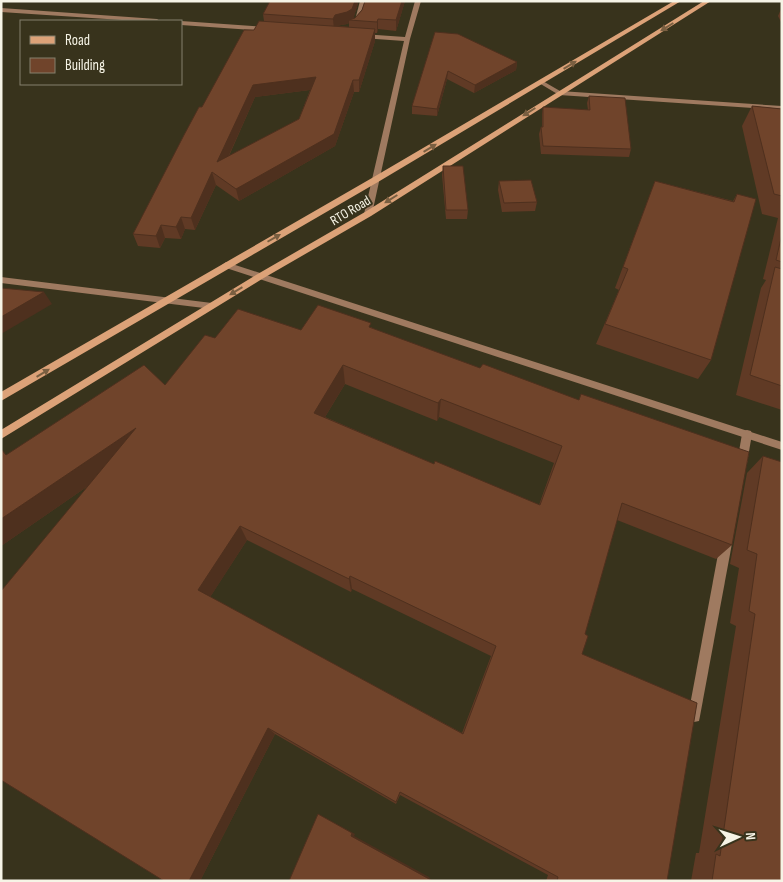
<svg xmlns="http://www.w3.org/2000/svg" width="783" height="882" font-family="'Sofia Sans Condensed',sans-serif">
<rect width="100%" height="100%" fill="#38331c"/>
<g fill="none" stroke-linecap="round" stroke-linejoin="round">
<g fill="#9f7a60" fill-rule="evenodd">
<polygon points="747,430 751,431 752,434 747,463 746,466 742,467 738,466 737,463 742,434 743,431"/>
<polygon points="727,533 731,534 733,538 700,716 699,721 694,722 689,721 688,716 721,538 723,534"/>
</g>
<g fill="#9f7a60" fill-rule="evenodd">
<polygon points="360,1 366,1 360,24 357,26 354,24"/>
<polygon points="415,1 421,1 410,39 372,214 368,216 364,214 404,41 362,38 359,36 362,34 405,37"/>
<polygon points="1,8 157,19 160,21 137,21 1,12"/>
<polygon points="181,21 268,27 271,29 268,31 181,25"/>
<polygon points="541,80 560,91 782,106 782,110 559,95 539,83 538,82"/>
<polygon points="226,262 782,442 782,450 223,267 222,265"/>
<polygon points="1,277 212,303 216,306 212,309 1,283"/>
</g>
<g fill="#dca278" fill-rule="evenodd">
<polygon points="674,1 681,1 378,182 1,401 1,392 372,178"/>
<polygon points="704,1 711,1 371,216 262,279 1,439 1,430 256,275 365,212"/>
</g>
</g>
<g fill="#603a25" fill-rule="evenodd">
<path d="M365 1H405L396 31 378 29 377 33H375V41L359 92H354L335 146 239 201 216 185 195 230 185 229 181 239 165 238 160 248 138 246 133 234 202 107 254 30 264 21 263 14 358 3 353 19 355 18 362 10ZM349 23V27L336 26 347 24ZM310 90 299 119 229 156 255 97Z"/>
<polygon points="782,7 782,24 778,16"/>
<polygon points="435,32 517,62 516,70 474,93 447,79 437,116 412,114 412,106"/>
<polygon points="589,96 631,149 629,157 541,154 539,134 541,127 542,127 542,114 543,107 588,110 587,103"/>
<polygon points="752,106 782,109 782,410 736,395 761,288 766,280 763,279 778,218 762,214 742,126"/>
<polygon points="443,166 468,210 467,219 446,219 442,175"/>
<polygon points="499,181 537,202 535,211 502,212 498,190"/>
<polygon points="655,181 733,201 737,194 711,360 698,379 596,344 619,290 615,288"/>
<path d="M371 327 732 545 716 559 617 520 585 634 582 654 667 881H546L548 875 400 795 396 804 275 734 200 881H164L88 486 1 546 6 455 165 385 215 338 301 330ZM345 384 437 421 439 417 554 463 539 505 434 464 325 417ZM247 540 351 592 352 589 491 656 462 733 210 597Z"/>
<polygon points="763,456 782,881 691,881 696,853 699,853 736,626 730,623 739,568 730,564 747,473"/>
</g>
<g fill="#4e301e">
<polygon points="355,1 358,1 358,3 353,20 349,20 349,23 347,24 336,26 334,30 333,19 335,15"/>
<polygon points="402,1 405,1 396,31 396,20"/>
<polygon points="378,19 378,29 377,33 377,22"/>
<polygon points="375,29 375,41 359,92 359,80"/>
<polygon points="517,62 516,70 474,93 475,85"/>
<polygon points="448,71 447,79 437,116 437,109"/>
<polygon points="316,77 317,89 255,97 220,175 217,162 253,85"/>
<polygon points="353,80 354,92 335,146 239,201 236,189"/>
<polygon points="212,172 216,185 195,230 191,218"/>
<polygon points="181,217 185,229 181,239 176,227"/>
<polygon points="161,225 165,238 160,248 156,236"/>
<polygon points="44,292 52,304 1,334 1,317"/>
<polygon points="343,365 345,384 317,430 314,413"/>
<polygon points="441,399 439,417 437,421 438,403"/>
<polygon points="136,428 146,446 1,546 1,519"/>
<polygon points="240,526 247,540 207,602 198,590"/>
<polygon points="350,576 352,589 351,592 349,579"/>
<polygon points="268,728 275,734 200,881 189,881"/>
<polygon points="318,814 355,834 354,836 429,877 431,880 351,836"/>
</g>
<g fill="#70442b" stroke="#4e301e" fill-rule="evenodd">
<polygon points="270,1 355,1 352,9 347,12 335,15 333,19 263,14"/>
<polygon points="365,1 402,1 396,20 378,19 377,22 349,20 355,18 362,10"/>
<path d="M259 21 375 29 359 80H353L334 134 236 189 212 172 191 218 181 217 176 227 161 225 156 236 133 234 184 135 199 107H202L244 30H254ZM316 77 299 119 217 162 253 85Z"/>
<polygon points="435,32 458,34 517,62 475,85 448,71 437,109 412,106"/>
<polygon points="589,96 625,98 631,149 543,146 541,127 543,127 543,107 590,110"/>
<polygon points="752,106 782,109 782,196 774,194"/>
<polygon points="443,166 463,166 468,210 446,210"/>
<polygon points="531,180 537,202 504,203 499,181"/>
<polygon points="655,181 734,202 737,194 756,199 711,360 605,324 628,269 623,267"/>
<polygon points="782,234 782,262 776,260"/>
<polygon points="775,267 782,269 782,386 750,375"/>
<polygon points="1,288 44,292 1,317"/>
<path d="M318 305 371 323 369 327 480 368 483 364 579 400 581 394 749 452 732 545 622 503 585 634 588 636 582 654 697 703 667 881H557L558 877 400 792 396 802 268 728 189 881H164L1 780V591L136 428 1 519V451L2 450 6 455 144 365 165 385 205 335 215 338 238 309 301 330ZM343 365 438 403 441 399 562 446 540 505 435 461 434 464 314 413ZM240 526 349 579 350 576 496 646 463 734 198 590Z"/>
<polygon points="763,456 782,462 782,881 712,881 716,854 720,856 755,614 749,611 757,554 747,550"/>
<polygon points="318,814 352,833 351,836 431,880 431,881 289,881"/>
</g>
<defs><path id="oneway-solid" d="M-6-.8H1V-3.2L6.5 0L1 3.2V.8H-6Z" transform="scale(1.25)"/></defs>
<g fill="#7a5f41">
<use href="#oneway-solid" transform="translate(667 27) rotate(148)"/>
<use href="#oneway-solid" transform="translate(570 65) rotate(-31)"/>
<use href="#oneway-solid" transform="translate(529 112) rotate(148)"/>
<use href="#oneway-solid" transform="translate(430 148) rotate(-31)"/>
<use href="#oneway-solid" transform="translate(391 199) rotate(148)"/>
<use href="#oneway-solid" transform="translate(274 238) rotate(-30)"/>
<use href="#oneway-solid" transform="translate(236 291) rotate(149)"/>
<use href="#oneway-solid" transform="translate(43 373) rotate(-31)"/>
</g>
<g text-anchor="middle" stroke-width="4" stroke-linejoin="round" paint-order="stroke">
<g font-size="14" fill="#f6f4e6" stroke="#38331c">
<text transform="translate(350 210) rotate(-31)" y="5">RTO Road</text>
</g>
</g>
<rect width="783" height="882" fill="none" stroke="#f6f4e6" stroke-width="5"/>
<rect x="20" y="20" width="162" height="65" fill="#38331c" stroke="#84806d"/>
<rect x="30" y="36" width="25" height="8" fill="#dca278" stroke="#84806d"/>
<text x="65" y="45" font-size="15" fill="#f6f4e6">Road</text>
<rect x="30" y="58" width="25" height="15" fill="#70442b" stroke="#84806d"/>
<text x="65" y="70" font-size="15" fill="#f6f4e6">Building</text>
<g transform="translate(738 837) rotate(86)" stroke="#38331c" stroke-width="4" paint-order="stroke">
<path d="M0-4L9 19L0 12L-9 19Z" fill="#f6f4e6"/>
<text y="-8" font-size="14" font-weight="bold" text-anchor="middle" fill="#f6f4e6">N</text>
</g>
</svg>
